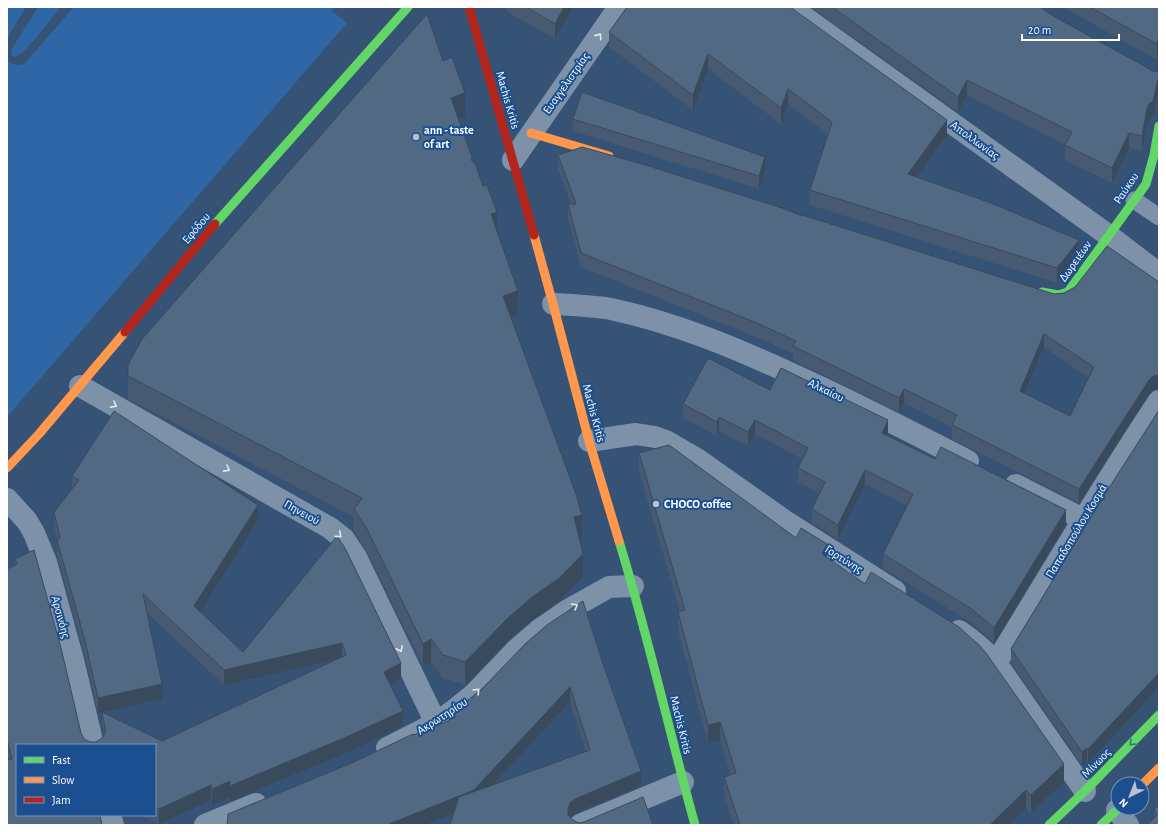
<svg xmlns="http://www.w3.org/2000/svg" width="1166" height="832" font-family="'Alegreya Sans',sans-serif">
<rect width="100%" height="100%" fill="#365274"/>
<g fill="#2f66a5">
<polygon points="7,7 26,7 11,32 7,41"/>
<path d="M38 7H61C52 17 26 54 15 57L12 56 11 50Z"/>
<path d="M74 7H334L332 11 347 23 7 417V60C13 65 17 66 24 64Z"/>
</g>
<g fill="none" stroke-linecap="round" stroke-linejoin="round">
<polyline stroke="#7d92a8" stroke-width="17" points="1134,200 1159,217"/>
<g stroke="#7d92a8" stroke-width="22">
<polyline points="790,7 1108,235 1159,274"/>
<polyline points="513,160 619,7"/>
<path d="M553 304C572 305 592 306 611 309 676 323 736 348 796 376 854 402 911 432 968 461"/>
<polyline points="80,386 330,528 344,539 356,557 436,723"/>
<polyline points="589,441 636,434 655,437 666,441 697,459 785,521 895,591"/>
<polyline points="1016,485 1083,519"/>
<polyline points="7,499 27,521 34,533 46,562 73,660 93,745"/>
<path d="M959 631C973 640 985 651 996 663L1085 791"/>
<path d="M996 663C1050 575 1102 486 1159 401"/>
<polyline points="387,748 436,723 453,711 474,694 516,650 539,630 568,610 609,587 633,586"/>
<polyline points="1117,810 1128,825"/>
<polyline points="110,815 113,825"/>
<polyline points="205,825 256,804"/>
<polyline points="580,825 683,782"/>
</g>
<g stroke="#63d668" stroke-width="9">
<polyline points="215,224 408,7"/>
<polyline points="1042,292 1058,295 1068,292 1146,184 1154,155 1159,126"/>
<path d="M619 541C648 635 669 731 695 825"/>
<polyline points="1049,825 1085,791 1159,715"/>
<polyline points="1101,825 1119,808"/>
</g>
<g stroke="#ff974d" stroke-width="9">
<polyline points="531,133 609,156"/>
<polyline points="534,235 553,304 589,441 619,541"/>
<polyline points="7,468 39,434 125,332"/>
<polyline points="1142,785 1159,768"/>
</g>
<g stroke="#b3261e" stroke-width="9">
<polyline points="469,7 534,235"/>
<polyline points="125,332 215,224"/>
</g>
</g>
<g fill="#475a72" fill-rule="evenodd">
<polygon points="506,7 573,7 555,39 506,11"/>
<polygon points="627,7 947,135 917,177 1079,255 1057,283 810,205 810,190 828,134 788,104 781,124 708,69 693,110 609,47 609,32"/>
<polygon points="811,7 1040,7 1153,116 1149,119 1147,124 1142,151 1129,148 1112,183 1065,160 1065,144 967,95 958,112"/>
<polygon points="1063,7 1159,7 1159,50 1157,60"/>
<polygon points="443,61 465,116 458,118 472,162 497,231 518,314 511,316 582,538 579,539 583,577 561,599 561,600 532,620 508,641 465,685 443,678 431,662 423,666 367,552 354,531 354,517 128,399 128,365"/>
<polygon points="573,119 765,170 759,189 573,131"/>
<path d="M558 155 802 216 1054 294 1064 293 1159 282V389L1153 390 1149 394 1079 503 952 439V427L904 403 899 412 793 360V354L757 337 581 267 568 218V204H571L558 169ZM1044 347 1089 378 1070 416 1025 394Z"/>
<polygon points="770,390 888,435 888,436 1066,524 994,643 973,624 883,568 883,554 907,505 865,484 838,539 812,523 812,509 819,493 798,482 798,468 802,459 755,434 748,446 719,431 717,436 683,418 683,404"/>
<polygon points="1159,410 1088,763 1087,762 1082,765 1011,663 1011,649"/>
<polygon points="639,453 796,538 827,557 1064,782 1031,813 1026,808 1009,825 734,825 724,795 724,777 731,775 720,740 708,743 678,630 678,612 680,612 639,471"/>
<path d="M72 476 258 520 200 612 243 652 337 536 401 678 390 684 403 726 344 754 230 801V797L212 805 211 800 159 824 139 815H155V745L17 815 7 754V569L15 565V559L34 550 81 733 84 739 90 742H96L101 739 104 735 102 728V713H98L85 657 57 555V540L54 528V512L72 489ZM147 613 224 685 334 660 162 741 102 712 162 699Z"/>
<path d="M547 625 641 786 575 813 570 817 573 820 579 823 450 825 454 813 425 825H227L354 762 414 735 448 721ZM570 702 586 752 493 785Z"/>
<polygon points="1159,805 1159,825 1154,818 1154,810"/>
</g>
<g fill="#394a5c">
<polygon points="564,7 573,7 555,39 555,24"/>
<polygon points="1159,35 1159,50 1157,60 1157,44"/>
<polygon points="708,54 708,69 693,110 693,95"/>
<polygon points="1159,75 1159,90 1153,116 1149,119 1147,124 1142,151 1142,136 1147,109"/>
<polygon points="967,80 967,95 958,112 958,97"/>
<polygon points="788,89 788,104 781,124 781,108"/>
<polygon points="465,93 465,116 451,121 451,98"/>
<polygon points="947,120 947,135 908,189 908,174"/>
<polygon points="1129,133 1129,148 1112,183 1112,168"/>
<polygon points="765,157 765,170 759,189 759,176"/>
<polygon points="497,212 497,235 491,214"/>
<polygon points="1079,240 1079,255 1057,283 1057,268"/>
<polygon points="518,291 518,314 503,319 503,296"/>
<polygon points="1044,334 1044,347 1020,405 1020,391"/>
<polygon points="1159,375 1159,389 1153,390 1149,394 1079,503 1079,489 1149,380 1153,376"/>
<polygon points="904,389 904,403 899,412 899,398"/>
<polygon points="719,417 719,431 717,436 717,422"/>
<polygon points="755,420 755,434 748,446 748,432"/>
<polygon points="888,420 888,435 882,447 882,433"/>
<polygon points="865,470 865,484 838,539 838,525"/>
<polygon points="258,505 258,520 194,622 194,606"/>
<polygon points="1066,510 1066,524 994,643 994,628"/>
<polygon points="582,515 582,538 574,540 574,517"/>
<polygon points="827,544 827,562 822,554"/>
<polygon points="583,554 583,577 561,599 561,600 532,620 508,641 465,685 465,662 508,618 532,597 560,577"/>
<polygon points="431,639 431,662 423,666 423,644"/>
<polygon points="342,643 342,658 224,685 224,670"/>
<polygon points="401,663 401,678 384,687 384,672"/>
<polygon points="1159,673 1159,687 1088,763 1088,749"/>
<polygon points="162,684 162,699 98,713 98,698"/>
<polygon points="570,687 570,702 474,805 425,825 389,825"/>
<polygon points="403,711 403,726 344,754 230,801 230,797 212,805 212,789 230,781"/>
<polygon points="720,722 720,740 708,743 708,725"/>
<polygon points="1087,748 1087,762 1082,765 1082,752"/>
<polygon points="1064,764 1064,782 1031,813 1031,795"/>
<polygon points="641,771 641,786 575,813 570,818 568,824 568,809 570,803 575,799"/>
<polygon points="211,785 211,800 159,824 159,809"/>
<polygon points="1026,790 1026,808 1009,825 990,825"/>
</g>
<g fill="#526984" stroke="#394a5c" fill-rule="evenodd">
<polygon points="526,7 564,7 555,24"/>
<polygon points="627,7 790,7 947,120 908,174 991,203 1079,240 1057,268 810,190 832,122 788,89 781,108 708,54 693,95 609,32"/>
<polygon points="832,7 1040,7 1055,17 1153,71 1159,72 1159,75 1153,101 1149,104 1147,109 1142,136 1129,133 1112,168 1065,145 1072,132 967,80 958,97"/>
<polygon points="1090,7 1159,7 1159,35 1157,44"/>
<polygon points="427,14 443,61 452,57 465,93 451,98 472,157 471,160 475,163 483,186 487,185 497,212 491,214 518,291 503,296 576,494 582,515 574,517 583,554 560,577 561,577 532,597 508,618 465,662 443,655 431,639 423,644 367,529 354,509 362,498 128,376 128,365 142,339"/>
<polygon points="582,92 765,157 759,176 573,119"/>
<path d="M582 147 642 164 782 208 802 216V215L1054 294 1064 293 1075 287 1107 246 1159 282V375L1153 376 1149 380 1079 489 952 425 957 415 904 389 899 398 793 346 796 341 757 323 581 253 568 204H576L558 155ZM1044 334 1094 367 1070 416 1020 391Z"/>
<polygon points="708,358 770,390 781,368 888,420 882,433 935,459 941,447 1066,510 994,628 973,610 883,554 913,494 865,470 838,525 812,509 825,482 798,468 808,448 755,420 748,432 719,417 717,422 683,404"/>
<polygon points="1159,410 1159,673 1088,749 1087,748 1082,752 1011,649 1107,491"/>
<polygon points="114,411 258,505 194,606 243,652 337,536 345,548 401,663 384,672 403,711 344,738 230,786 230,781 212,789 211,785 159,809 155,807 155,745 17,745 17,815 100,815 102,825 7,825 7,760 12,759 7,739 7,569 17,564 15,559 34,550 61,648 81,733 84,739 90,742 96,742 101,739 105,734 105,727 102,712 162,741 346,655 342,643 224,670 143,594 162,684 98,698 85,641 57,540 60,538 54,512 79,480 72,476"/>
<polygon points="669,445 796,538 801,528 827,544 822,554 865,584 871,572 959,627 979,645 986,653 1064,764 1031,795 1026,790 990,825 740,825 724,777 736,773 720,722 708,725 678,612 685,610 639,453"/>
<polygon points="583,601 603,664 641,771 575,799 570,803 568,809 568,815 573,820 579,823 584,822 643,797 653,825 450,825 459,797 590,750 570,687 474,790 389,824 389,825 227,825 228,814 354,762 413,734 414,735 448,721 467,701 483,688 525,644 547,625"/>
<polygon points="1159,805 1159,825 1147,825 1157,815 1154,810"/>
</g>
<defs><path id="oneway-chevron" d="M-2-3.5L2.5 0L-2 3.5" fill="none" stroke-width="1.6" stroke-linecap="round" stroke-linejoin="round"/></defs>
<g stroke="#e5e9ee">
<use href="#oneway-chevron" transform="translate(599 36) rotate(-55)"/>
<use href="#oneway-chevron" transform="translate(114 405) rotate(29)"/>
<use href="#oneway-chevron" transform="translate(227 469) rotate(29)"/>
<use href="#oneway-chevron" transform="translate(339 535) rotate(41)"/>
<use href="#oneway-chevron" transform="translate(575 606) rotate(-31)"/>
<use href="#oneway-chevron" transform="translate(400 649) rotate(64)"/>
<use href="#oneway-chevron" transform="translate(477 691) rotate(-46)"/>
</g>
<use stroke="#317883" href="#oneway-chevron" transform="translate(1132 743) rotate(134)"/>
<g fill="#b9c2ce" stroke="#1b4f8f" stroke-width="1.5">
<circle cx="416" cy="137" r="4"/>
<circle cx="656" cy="504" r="4"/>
</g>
<g text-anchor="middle" stroke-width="4" stroke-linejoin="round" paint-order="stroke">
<g font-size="12" fill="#fff" stroke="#1b4f8f">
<text transform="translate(566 83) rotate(-55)" y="4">Ευαγγελιστρίας</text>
<text transform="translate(508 100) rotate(74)" y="4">Machis Kritis</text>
<text transform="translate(975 140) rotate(36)" y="4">Απολλωνίας</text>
<text transform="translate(1126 188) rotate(-56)" y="4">Ραύκου</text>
<text transform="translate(196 228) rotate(-50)" y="4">Εφόδου</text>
<text transform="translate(1075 261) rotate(-55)" y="4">Δωρειέων</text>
<text transform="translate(826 390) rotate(26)" y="4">Αλκαίου</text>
<text transform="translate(594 413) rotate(75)" y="4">Machis Kritis</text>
<text transform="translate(302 512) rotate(29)" y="4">Πηνειού</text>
<text transform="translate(1076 531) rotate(-59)" y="4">Παπαδοπούλου Κοσμά</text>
<text transform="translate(844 559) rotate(32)" y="4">Γορτύνης</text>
<text transform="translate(61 617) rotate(75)" y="4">Αρσινόης</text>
<text transform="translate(442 716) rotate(-33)" y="4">Ακρωτηρίου</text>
<text transform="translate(681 725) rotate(76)" y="4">Machis Kritis</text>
<text transform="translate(1096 763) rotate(-46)" y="4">Μίνωος</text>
</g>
<g font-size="12" font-weight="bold" fill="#fff" stroke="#1b4f8f" text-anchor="start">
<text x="424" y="134">ann - taste<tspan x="424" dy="14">of art</tspan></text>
<text x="664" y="508">CHOCO coffee</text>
</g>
</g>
<rect width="1166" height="832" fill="none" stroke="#ffffff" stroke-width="16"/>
<rect x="16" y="744" width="140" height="72" fill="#1b4f8f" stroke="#7695bc"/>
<rect x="24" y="757" width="20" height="6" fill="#63d668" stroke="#7695bc"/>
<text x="52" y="764" font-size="12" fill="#ffffff">Fast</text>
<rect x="24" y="777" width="20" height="6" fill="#ff974d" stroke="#7695bc"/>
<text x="52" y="784" font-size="12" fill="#ffffff">Slow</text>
<rect x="24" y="797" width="20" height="6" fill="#b3261e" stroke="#7695bc"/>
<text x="52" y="804" font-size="12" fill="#ffffff">Jam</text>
<g transform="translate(1130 796) rotate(223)"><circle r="19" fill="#1b4f8f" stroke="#7695bc"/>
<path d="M0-3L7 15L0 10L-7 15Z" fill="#b9c2ce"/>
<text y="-6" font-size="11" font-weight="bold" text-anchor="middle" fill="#ffffff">N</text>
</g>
<path d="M1022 34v6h97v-6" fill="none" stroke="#ffffff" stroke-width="2"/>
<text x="1028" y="34" font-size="12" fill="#ffffff" stroke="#1b4f8f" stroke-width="3" paint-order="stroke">20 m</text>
</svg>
